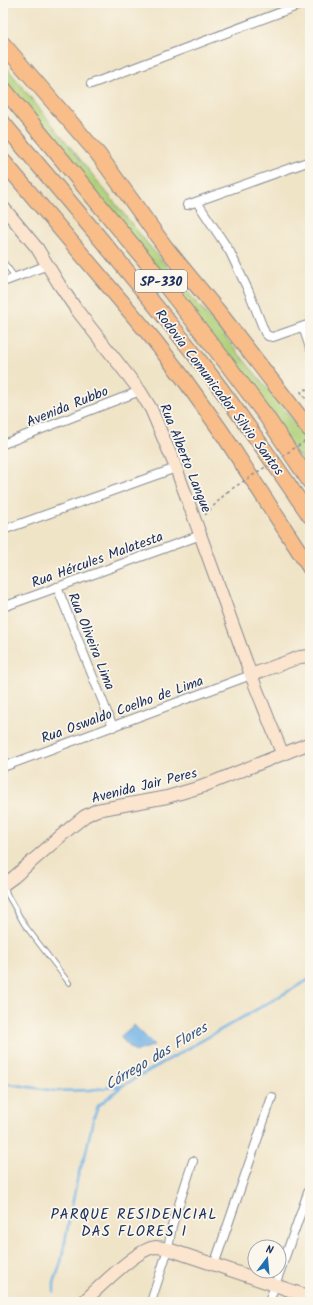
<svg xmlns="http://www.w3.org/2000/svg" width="313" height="1305" font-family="Kalam,sans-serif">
<rect width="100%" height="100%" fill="#fbf7ec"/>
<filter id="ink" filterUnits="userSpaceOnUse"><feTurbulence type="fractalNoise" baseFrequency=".025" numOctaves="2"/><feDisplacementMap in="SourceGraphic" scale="8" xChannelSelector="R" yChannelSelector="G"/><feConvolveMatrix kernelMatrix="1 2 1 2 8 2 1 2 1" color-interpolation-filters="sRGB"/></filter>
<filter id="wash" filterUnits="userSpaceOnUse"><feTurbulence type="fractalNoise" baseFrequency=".012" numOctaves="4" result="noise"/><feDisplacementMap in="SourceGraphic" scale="16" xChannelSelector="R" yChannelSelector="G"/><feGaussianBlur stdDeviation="0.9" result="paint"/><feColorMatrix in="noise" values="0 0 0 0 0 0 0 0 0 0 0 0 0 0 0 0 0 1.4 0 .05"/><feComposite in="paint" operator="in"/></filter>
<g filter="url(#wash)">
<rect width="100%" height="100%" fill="#f0e4c7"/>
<polygon fill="#afd078" stroke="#65806b" points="3,63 147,243 278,401 310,445 310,470 3,84"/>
<polygon fill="#71b2e5" stroke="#4670a2" points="134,1025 154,1045 135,1052 120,1037"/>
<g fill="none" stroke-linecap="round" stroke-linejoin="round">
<g stroke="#71b2e5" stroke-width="2.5">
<polyline points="3,1083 55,1091 89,1090 122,1086"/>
<polyline points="54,1292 54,1283 61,1262 78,1175 85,1156 93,1120 98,1106 122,1086 310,979"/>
</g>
</g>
</g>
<g filter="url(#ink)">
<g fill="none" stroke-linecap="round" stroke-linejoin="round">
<defs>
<g id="lane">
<polyline points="3,261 15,277"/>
<polyline points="5,885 7,894 24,924 69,983"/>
</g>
<g id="street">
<polyline points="91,84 305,3"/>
<polyline points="197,202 230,252 249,292 265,333 268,336 273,337 310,324"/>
<polyline points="187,205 310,161"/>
<polyline points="3,282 48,265"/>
<polyline points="303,327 310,348"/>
<polyline points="3,444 140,391"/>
<polyline points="3,530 176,468"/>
<polyline points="57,587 113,727"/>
<polyline points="3,607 201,535"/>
<polyline points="3,767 251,675"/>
<polyline points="214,1265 272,1097"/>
<polyline points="151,1302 168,1249 172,1226 193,1161"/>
<polyline points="269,1302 310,1187"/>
</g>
<g id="secondary">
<polyline points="3,207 37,248 59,284 76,309 140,391 151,409 176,468 251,675 282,753"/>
<polyline points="251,675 300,657 310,656"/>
<polyline points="3,885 14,877 70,828 85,816 97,810 167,797 201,787 310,743"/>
<path d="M83 1302C98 1289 137 1248 156 1247 159 1247 164 1248 168 1249L310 1297"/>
</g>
<g id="highway">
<polyline points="3,44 98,154 166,248 221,315 310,430"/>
<polyline points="3,88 158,276 224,360 266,416 310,482"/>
<path d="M3 123C71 204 140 284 205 368 242 416 276 466 310 516"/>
<polyline points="3,161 154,340 184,379 221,431 310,568"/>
</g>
</defs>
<use href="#lane" stroke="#868a92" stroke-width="6"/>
<use href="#street" stroke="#868a92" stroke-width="10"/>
<use href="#secondary" stroke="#868a92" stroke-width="14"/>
<use href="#highway" stroke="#868a92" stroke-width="17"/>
<g stroke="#868a92" stroke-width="1.5" stroke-dasharray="3 3" stroke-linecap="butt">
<polyline points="310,395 306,389 301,392 310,405"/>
<polyline points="205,515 227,492"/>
</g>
<use href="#lane" stroke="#fff" stroke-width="4"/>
<use href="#street" stroke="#fff" stroke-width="8"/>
<use href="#secondary" stroke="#fce5cf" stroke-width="12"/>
<use href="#highway" stroke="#f8bd88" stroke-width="15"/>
<polyline stroke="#868a92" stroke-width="1.5" stroke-dasharray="3 3" stroke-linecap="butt" points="227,492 310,438"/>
</g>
</g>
<g text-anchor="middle" stroke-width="3.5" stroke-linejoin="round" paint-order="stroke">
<rect fill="#fbf7ec" stroke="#5e6b89" stroke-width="1" x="135" y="270" width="52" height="22" rx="3"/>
<g font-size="13" font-weight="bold" fill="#1b2f5e">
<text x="161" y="286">SP-330</text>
</g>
<g font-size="14" fill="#1b2f5e" stroke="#fbf7ec">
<text transform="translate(220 392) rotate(53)" y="5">Rodovia Comunicador Silvio Santos</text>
<text transform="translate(67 406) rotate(-22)" y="5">Avenida Rubbo</text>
<text transform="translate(186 458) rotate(68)" y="5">Rua Alberto Langue</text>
<text transform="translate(97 559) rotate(-20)" y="5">Rua Hércules Malatesta</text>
<text transform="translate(92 641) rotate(68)" y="5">Rua Oliveira Lima</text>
<text transform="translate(122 709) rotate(-20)" y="5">Rua Oswaldo Coelho de Lima</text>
<text transform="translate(144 785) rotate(-14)" y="5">Avenida Jair Peres</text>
</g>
<g font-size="15" font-style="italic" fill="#355686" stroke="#fbf7ec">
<text transform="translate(156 1056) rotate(-31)" y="5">Córrego das Flores</text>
</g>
<g font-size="15" letter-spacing="1" fill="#1b2f5e" stroke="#fbf7ec">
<text x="134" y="1219">PARQUE RESIDENCIAL<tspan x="134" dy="17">DAS FLORES I</tspan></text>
</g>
</g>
<rect width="313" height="1305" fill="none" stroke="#fbf7ec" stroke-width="16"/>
<g transform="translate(267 1259) rotate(16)"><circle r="19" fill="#fbf7ec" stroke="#a1a7b3"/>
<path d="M0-3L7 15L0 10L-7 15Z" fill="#1f6fb2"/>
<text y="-6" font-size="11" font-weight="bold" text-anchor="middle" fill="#1b2f5e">N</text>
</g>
</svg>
